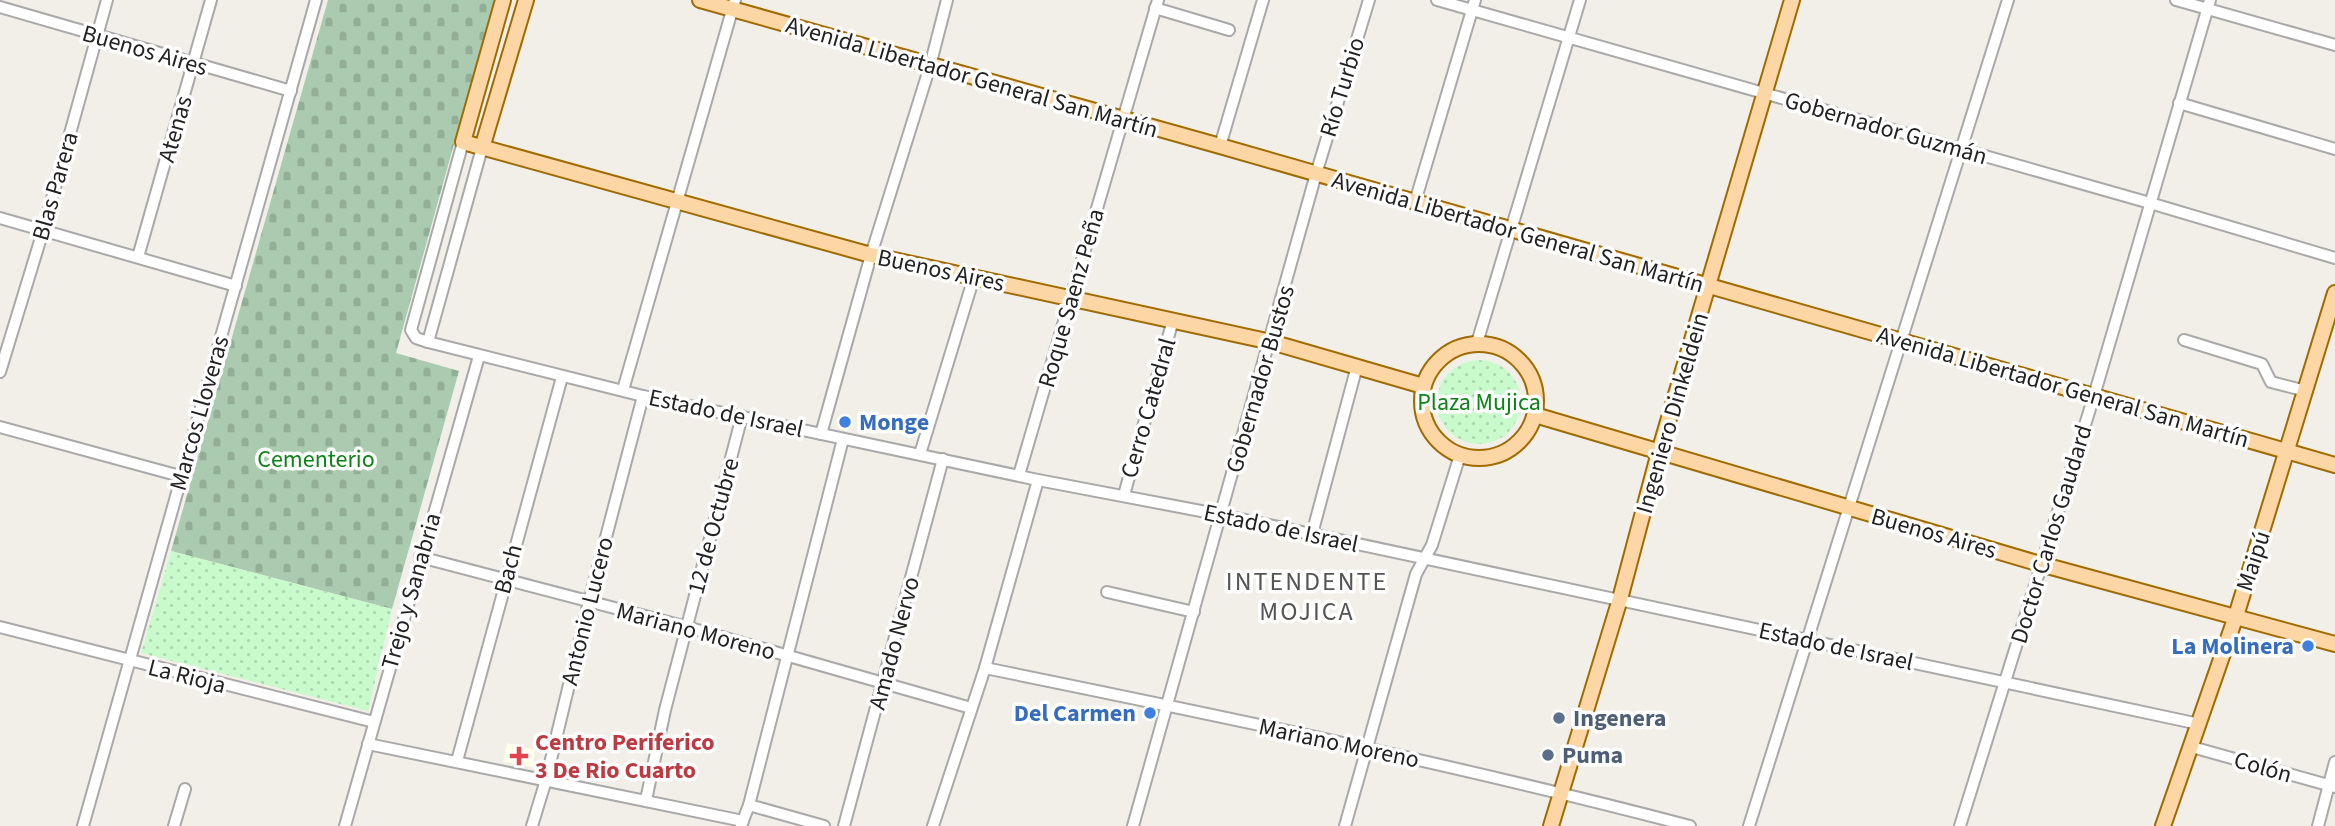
<svg xmlns="http://www.w3.org/2000/svg" width="2335" height="826" font-family="'Source Sans 3',sans-serif">
<defs>
<pattern id="cemetery-stones" width="16" height="16" patternUnits="userSpaceOnUse" patternTransform="scale(1.75)"><rect width="16" height="16" fill="#aacbaf"/><path d="M2 7V4a2 2 0 0 1 4 0v3zM10 15v-3a2 2 0 0 1 4 0v3z" fill="#92ae96"/></pattern>
<pattern id="park-dots" width="8" height="8" patternUnits="userSpaceOnUse" patternTransform="scale(1.75)"><rect width="8" height="8" fill="#c8facc"/><path d="M2 2h.1M6 6h.1" fill="none" stroke="#acd6af" stroke-width="1.8" stroke-linecap="round"/></pattern>
</defs>
<rect width="100%" height="100%" fill="#f2efe9"/>
<polygon fill="#ffffe5" points="507,743 535,750 533,767 503,762"/>
<polygon fill="url(#cemetery-stones)" points="328,0 494,0 396,353 459,371 392,609 171,551"/>
<g fill="url(#park-dots)">
<circle cx="1479" cy="402" r="42"/>
<polygon points="171,551 392,609 368,711 141,653"/>
</g>
<g fill="none" stroke-linecap="round" stroke-linejoin="round">
<defs>
<g id="minor">
<polyline points="1437,0 2150,203 2335,258"/>
<polyline points="2176,0 2335,45"/>
<polyline points="0,7 291,91"/>
<polyline points="1155,8 1229,30"/>
<polyline points="2179,103 2335,149"/>
<polyline points="463,142 411,330 416,338 428,342 643,396 1038,480 1222,515 2199,724"/>
<polyline points="1220,146 1263,0"/>
<polyline points="1415,202 1475,0"/>
<polyline points="0,218 236,286"/>
<polyline points="138,257 211,0"/>
<polyline points="2184,340 2262,364 2271,382 2306,391"/>
<polyline points="428,342 482,148"/>
<polyline points="1477,343 1580,0"/>
<polyline points="0,372 43,231 107,0"/>
<polyline points="623,390 735,0"/>
<polyline points="0,427 180,476"/>
<polyline points="821,434 871,255 930,66 947,0"/>
<polyline points="920,454 974,277"/>
<polyline points="1019,475 1158,0"/>
<polyline points="1124,495 1173,320"/>
<polyline points="1312,534 1357,366"/>
<polyline points="420,557 687,627 971,708"/>
<polyline points="1107,592 1194,612"/>
<polyline points="0,627 374,722"/>
<path d="M985 668C1221 716 1457 765 1690 826"/>
<polyline points="368,744 743,821"/>
<polyline points="2192,747 2335,787"/>
<polyline points="457,761 562,377"/>
<polyline points="646,800 665,710 742,416"/>
<polyline points="749,805 824,826"/>
<polyline points="83,826 316,0"/>
<polyline points="174,826 185,789"/>
<polyline points="345,826 479,356"/>
<polyline points="532,826 546,780 589,602 643,396"/>
<polyline points="741,826 749,805 843,439"/>
<polyline points="844,826 943,459"/>
<polyline points="933,826 985,668 1038,480"/>
<polyline points="1133,826 1316,174 1369,0"/>
<polyline points="1345,826 1416,574 1432,545 1460,455"/>
<polyline points="1749,826 2008,0"/>
<polyline points="1960,826 2094,396 2210,0"/>
<polyline points="2318,826 2335,762"/>
</g>
<g id="major">
<polyline points="503,0 463,142 871,255 1271,342 1423,386"/>
<polyline points="700,0 1220,146 2335,465"/>
<polyline points="482,148 526,0"/>
<circle cx="1479" cy="401" r="57"/>
<polyline points="1535,415 2040,564 2335,644"/>
<polyline points="1551,826 1620,599 1659,452 1792,0"/>
<polyline points="2163,826 2236,616 2335,293"/>
</g>
</defs>
<use href="#minor" stroke="#a9a9a9" stroke-width="14"/>
<use href="#major" stroke="#a06b00" stroke-width="18"/>
<use href="#minor" stroke="#fff" stroke-width="10"/>
<use href="#major" stroke="#fcd6a4" stroke-width="14"/>
</g>
<g fill="#3f7fe0" stroke="#fff" stroke-width="2.5">
<circle cx="845" cy="422" r="7"/>
<circle cx="2308" cy="646" r="7"/>
<circle cx="1150" cy="713" r="7"/>
</g>
<g fill="#5c6f8a" stroke="#fff" stroke-width="2.5">
<circle cx="1559" cy="718" r="7"/>
<circle cx="1548" cy="755" r="7"/>
</g>
<path fill="#e0444e" stroke="#fff" stroke-width="2.5" d="M515.5 745.5h7v7h7v7h-7v7h-7v-7h-7v-7h7z"/>
<g text-anchor="middle" stroke-width="7" stroke-linejoin="round" paint-order="stroke">
<g font-size="24" fill="#222" stroke="#fff">
<text transform="translate(145 50) rotate(16)" y="8">Buenos Aires</text>
<text transform="translate(972 77) rotate(16)" y="8">Avenida Libertador General San Martín</text>
<text transform="translate(1342 87) rotate(-73)" y="8">Río Turbio</text>
<text transform="translate(1886 128) rotate(16)" y="8">Gobernador Guzmán</text>
<text transform="translate(175 129) rotate(-74)" y="8">Atenas</text>
<text transform="translate(55 186) rotate(-74)" y="8">Blas Parera</text>
<text transform="translate(1518 232) rotate(16)" y="8">Avenida Libertador General San Martín</text>
<text transform="translate(941 270) rotate(12)" y="8">Buenos Aires</text>
<text transform="translate(1071 298) rotate(-74)" y="8">Roque Saenz Peña</text>
<text transform="translate(1260 379) rotate(-74)" y="8">Gobernador Bustos</text>
<text transform="translate(2063 387) rotate(16)" y="8">Avenida Libertador General San Martín</text>
<text transform="translate(1148 408) rotate(-74)" y="8">Cerro Catedral</text>
<text transform="translate(199 413) rotate(-74)" y="8">Marcos Lloveras</text>
<text transform="translate(726 413) rotate(12)" y="8">Estado de Israel</text>
<text transform="translate(1672 413) rotate(-74)" y="8">Ingeniero Dinkeldein</text>
<text transform="translate(713 526) rotate(-75)" y="8">12 de Octubre</text>
<text transform="translate(1281 528) rotate(12)" y="8">Estado de Israel</text>
<text transform="translate(1934 533) rotate(16)" y="8">Buenos Aires</text>
<text transform="translate(2051 534) rotate(-73)" y="8">Doctor Carlos Gaudard</text>
<text transform="translate(2253 561) rotate(-72)" y="8">Maipú</text>
<text transform="translate(508 569) rotate(-75)" y="8">Bach</text>
<text transform="translate(411 591) rotate(-74)" y="8">Trejo y Sanabria</text>
<text transform="translate(587 611) rotate(-76)" y="8">Antonio Lucero</text>
<text transform="translate(696 631) rotate(15)" y="8">Mariano Moreno</text>
<text transform="translate(894 643) rotate(-75)" y="8">Amado Nervo</text>
<text transform="translate(1836 646) rotate(12)" y="8">Estado de Israel</text>
<text transform="translate(187 676) rotate(14)" y="8">La Rioja</text>
<text transform="translate(1339 743) rotate(12)" y="8">Mariano Moreno</text>
<text transform="translate(2263 767) rotate(16)" y="8">Colón</text>
</g>
<g font-size="24" fill="#0c8416" stroke="#fff">
<text x="1479" y="410">Plaza Mujica</text>
<text x="316" y="467">Cementerio</text>
</g>
<g font-size="24" font-weight="bold" fill="#366cbe" stroke="#fff" text-anchor="end">
<text x="859" y="430" text-anchor="start">Monge</text>
<text x="2294" y="654">La Molinera</text>
<text x="1136" y="721">Del Carmen</text>
</g>
<g font-size="24" font-weight="bold" fill="#4e5e75" stroke="#fff" text-anchor="start">
<text x="1573" y="726">Ingenera</text>
<text x="1562" y="763">Puma</text>
</g>
<g font-size="24" font-weight="bold" fill="#be3a42" stroke="#fff" text-anchor="start">
<text x="535" y="750">Centro Periferico<tspan x="535" dy="28">3 De Rio Cuarto</tspan></text>
</g>
<g font-size="26" letter-spacing="2" fill="#555" stroke="#fff">
<text x="1307" y="590">INTENDENTE<tspan x="1307" dy="30">MOJICA</tspan></text>
</g>
</g>
</svg>
